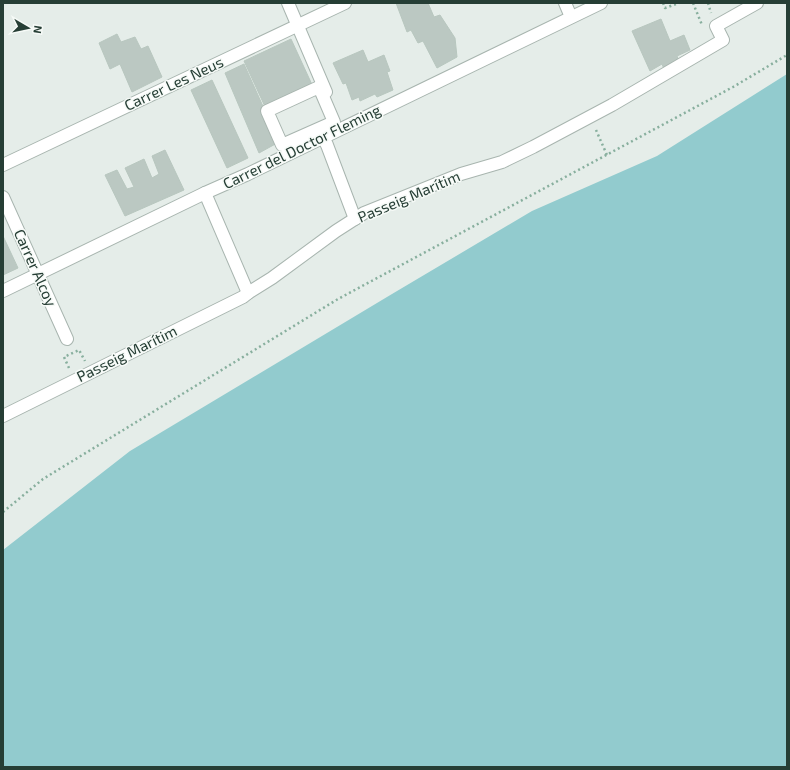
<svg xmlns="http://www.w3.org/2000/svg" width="790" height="770" font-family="'Exo 2',sans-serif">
<rect width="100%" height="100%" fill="#e5ede9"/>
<polygon fill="#92cbce" points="787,74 787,767 3,767 3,550 130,451 392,294 532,211 657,156"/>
<g fill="#bbc8c2" stroke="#b8c7bf">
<polygon points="396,3 428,3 434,17 440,15 455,38 457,57 437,68 423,41 418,43 411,30 407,32"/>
<polygon points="661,19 670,41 684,35 690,50 677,56 679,62 664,69 662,64 650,71 632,31"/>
<polygon points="117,34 121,42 135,37 141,49 148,46 162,77 132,92 120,64 110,69 99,43"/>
<polygon points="291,39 314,89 267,111 244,61"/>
<polygon points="363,50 368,62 384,55 390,71 387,72 393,90 377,97 375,94 360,101 359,97 352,100 346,83 343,84 333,63"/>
<polygon points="244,64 279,142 259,153 225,73"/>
<polygon points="212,80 248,158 227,168 191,90"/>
<polygon points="165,150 184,190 125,216 105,175 117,170 127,189 134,187 125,168 144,159 152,178 159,174 152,156"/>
<polygon points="3,236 18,268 3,275"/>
</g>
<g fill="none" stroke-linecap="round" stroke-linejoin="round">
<defs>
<g id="street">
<polyline points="288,3 326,92"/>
<polyline points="565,3 571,17"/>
<polygon points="319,87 334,122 282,145 267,111"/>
<polyline points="323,137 327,145 355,219"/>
<polyline points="3,165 345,3"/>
<polyline points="205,193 248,293"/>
<polyline points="3,197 67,339"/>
<polyline points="3,291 205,193 248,174 601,3"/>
<polyline points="3,416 243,297 248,293 272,278 336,231 364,213 461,174 502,162 533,147 612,105 723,40 716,26 757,3"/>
</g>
</defs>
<use href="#street" stroke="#a8b5af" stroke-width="14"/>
<g stroke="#88af9e" stroke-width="2.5" stroke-dasharray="2 3" stroke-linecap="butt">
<polyline points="663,3 665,8 679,3"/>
<polyline points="693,3 702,25"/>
<polyline points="708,3 711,13"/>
<polyline points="596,130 607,155"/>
<polyline points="69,368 64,357 79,350 85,361"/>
<polyline points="3,512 43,479 338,299 733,87 787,55"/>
</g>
<use href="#street" stroke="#fff" stroke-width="12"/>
</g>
<g text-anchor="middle" stroke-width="3" stroke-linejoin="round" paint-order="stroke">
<g font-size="15" fill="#263e35" stroke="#f6faf7">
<text transform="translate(174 84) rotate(-25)" y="5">Carrer Les Neus</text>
<text transform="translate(302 147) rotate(-26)" y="5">Carrer del Doctor Fleming</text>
<text transform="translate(409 197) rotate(-23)" y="5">Passeig Marítim</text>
<text transform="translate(35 268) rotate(66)" y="5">Carrer Alcoy</text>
<text transform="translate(127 354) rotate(-26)" y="5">Passeig Marítim</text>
</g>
</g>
<rect width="790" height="770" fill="none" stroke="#263e35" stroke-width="8"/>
<g transform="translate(28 28) rotate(99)" stroke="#f6faf7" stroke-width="3" paint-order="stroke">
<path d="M0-3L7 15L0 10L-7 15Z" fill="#263e35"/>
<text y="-6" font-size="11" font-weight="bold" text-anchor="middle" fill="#263e35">N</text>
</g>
</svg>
